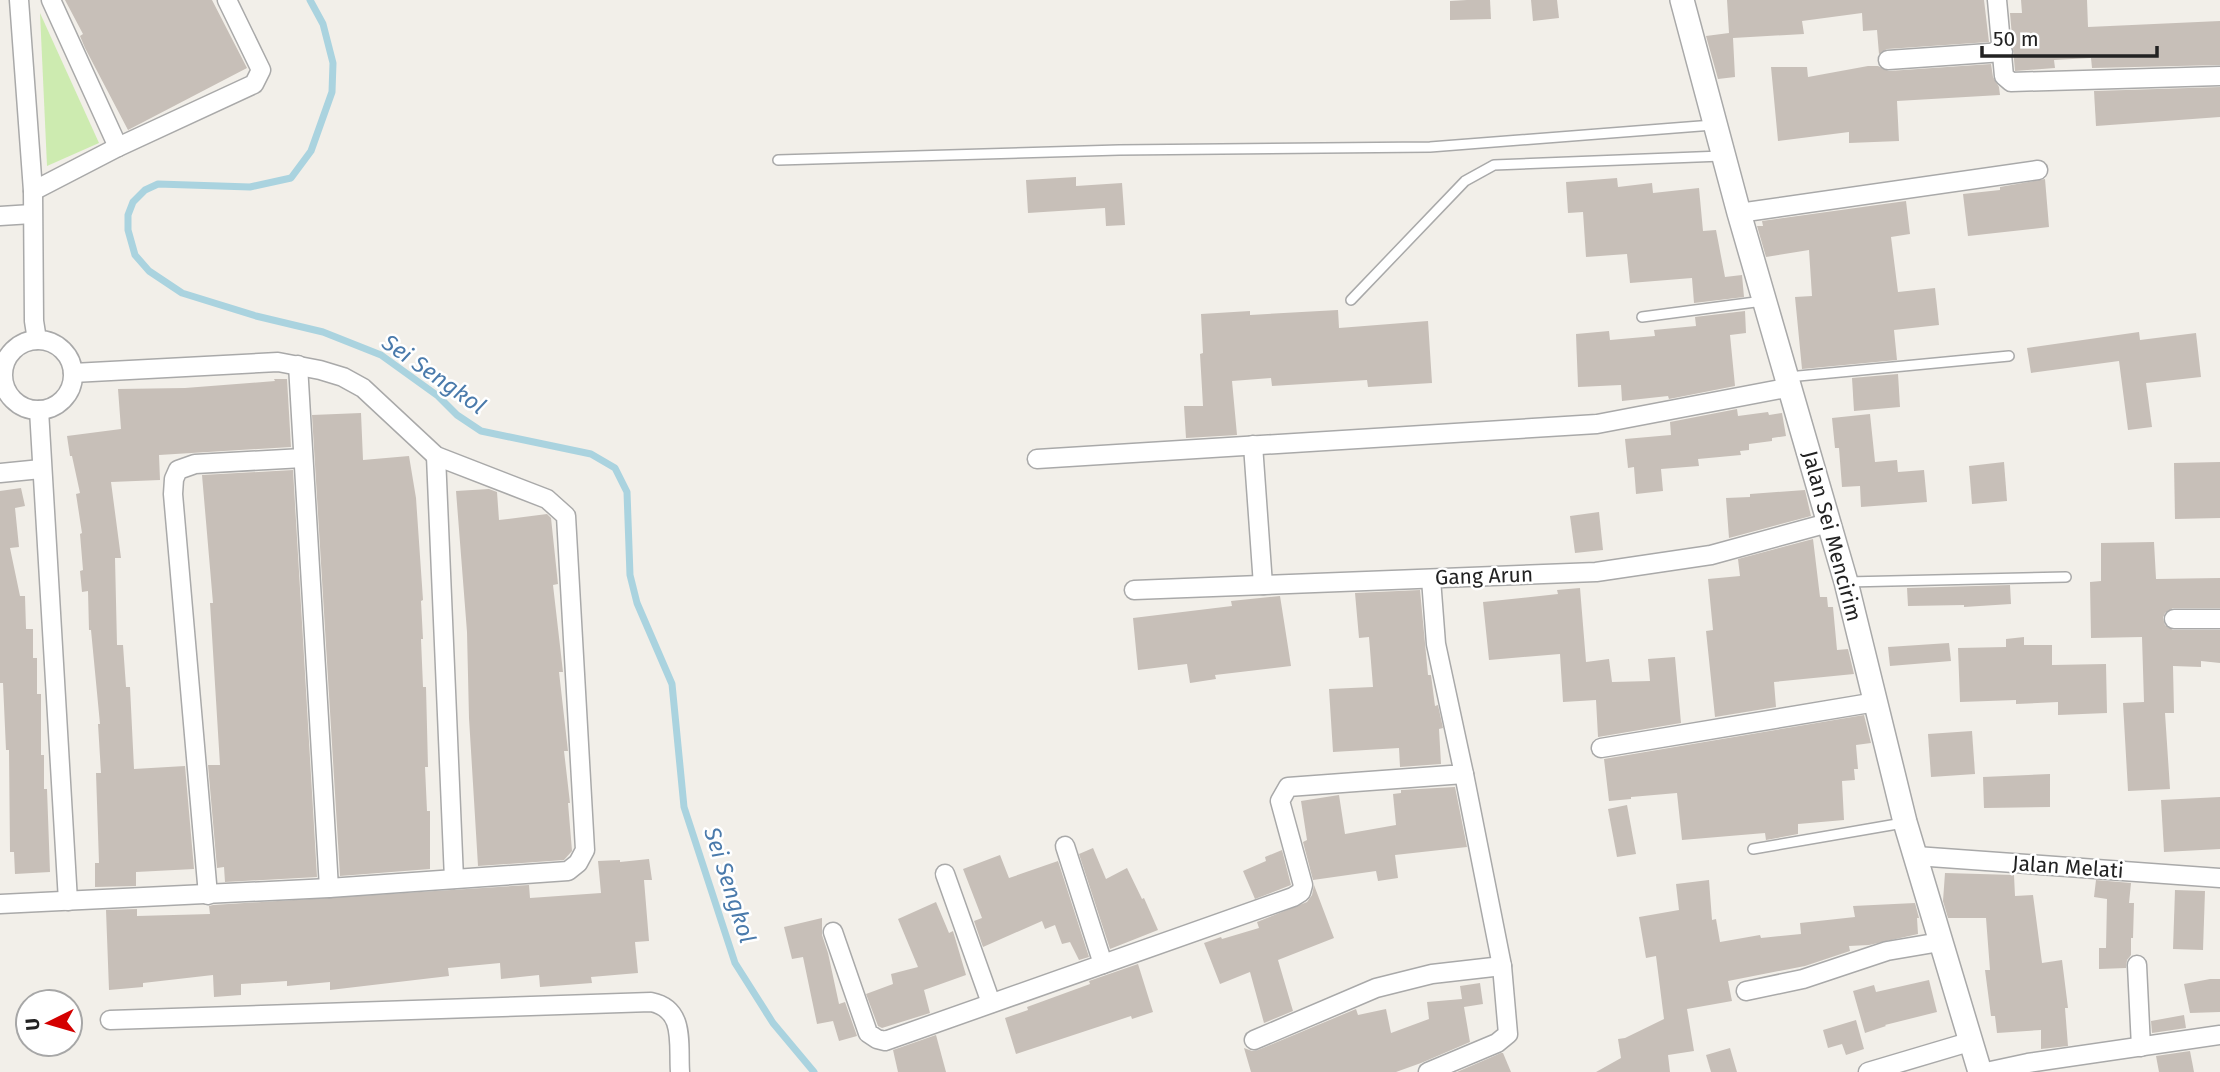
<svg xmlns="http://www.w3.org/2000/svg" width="2220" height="1072" font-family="'Fira Sans',sans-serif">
<rect width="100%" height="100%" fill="#f2efe9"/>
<polygon fill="#cdebb0" points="40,13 99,143 47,166"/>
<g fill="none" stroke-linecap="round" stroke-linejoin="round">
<polyline stroke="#aad3df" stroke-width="7" points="310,0 323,24 333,63 332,92 311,151 291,178 250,187 158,184 145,190 133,202 128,215 128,230 135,255 149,271 182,293 256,316 323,332 381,355 438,396 457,415 481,431 591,454 615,468 627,492 630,575 637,603 672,684 684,807 735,963 773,1023 814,1072"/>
</g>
<g fill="#c7bfb8">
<polygon points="65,0 212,0 247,68 128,130 85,48 80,36 83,34"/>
<polygon points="1467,0 1490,0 1491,19 1450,20 1450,1"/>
<polygon points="1531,0 1557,0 1559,18 1533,21"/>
<polygon points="1727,0 1984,0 1989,42 1887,49 1879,54 1877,30 1863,31 1862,13 1802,21 1804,34 1733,38 1735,77 1718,79 1706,36 1729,33"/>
<polygon points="2021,0 2087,0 2088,27 2220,21 2220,65 2092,68 2091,58 2054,60 2055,68 2015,71 2010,13 2022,13"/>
<polygon points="1991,64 1993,77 1999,87 2000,95 1897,101 1899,141 1849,143 1849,132 1778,141 1771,67 1807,67 1808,77 1868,66 1878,66 1889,71"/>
<polygon points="2220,87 2220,117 2096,126 2094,91"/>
<polygon points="1076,177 1076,186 1122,183 1125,225 1106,226 1105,208 1028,213 1026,180"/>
<polygon points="1617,178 1618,187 1652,183 1653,193 1699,188 1703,231 1716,230 1725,277 1742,275 1744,297 1694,303 1692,278 1630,283 1627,254 1586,257 1583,212 1568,213 1566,182"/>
<polygon points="2045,179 2049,227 1968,236 1963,194 2000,190 2000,187"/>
<polygon points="1906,201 1910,234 1891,237 1898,292 1935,288 1939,325 1894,330 1897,360 1802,369 1795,297 1812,296 1809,250 1766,257 1757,226 1763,226 1762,221"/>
<polygon points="1338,310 1339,328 1428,321 1432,383 1368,387 1367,380 1272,386 1271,378 1232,381 1237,435 1186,438 1184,406 1203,406 1200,354 1203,353 1201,314 1250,311 1250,315"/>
<polygon points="1745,311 1746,333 1730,335 1735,386 1669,399 1668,396 1622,401 1621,385 1578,387 1576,334 1609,331 1610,340 1655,336 1654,330 1696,326 1695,317"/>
<polygon points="2139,332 2140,340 2196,333 2201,377 2146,383 2152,427 2128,430 2119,361 2031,373 2027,348"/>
<polygon points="1898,374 1900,407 1854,411 1852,378"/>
<polygon points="274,379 287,379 291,447 159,455 160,480 111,482 121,558 115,558 117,645 123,645 126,687 130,687 134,769 185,766 194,869 136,872 136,886 95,887 95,863 99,863 96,773 101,773 98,724 100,724 91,630 89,630 88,591 82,592 80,571 83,570 80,534 82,533 76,494 80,493 72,456 70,456 67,436 121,429 118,389 185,388 275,381"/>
<polygon points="1737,409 1738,416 1768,412 1769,415 1782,413 1786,436 1772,438 1772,441 1749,444 1749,450 1740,451 1741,455 1698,459 1699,466 1661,469 1663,491 1636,494 1634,467 1628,468 1625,439 1671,435 1670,422"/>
<polygon points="361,413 363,460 409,456 416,498 423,600 421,601 423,639 421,639 423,687 426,687 428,767 425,767 427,811 430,811 430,869 340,876 312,415"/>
<polygon points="1870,414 1875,462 1897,460 1898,472 1924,470 1927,502 1861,507 1860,486 1842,487 1839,448 1835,448 1832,418"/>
<polygon points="2004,462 2007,501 1972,504 1969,466"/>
<polygon points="2220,462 2220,518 2175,519 2174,463"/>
<polygon points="293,470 317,877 225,882 224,867 217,868 208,765 220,765 210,603 213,603 202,475"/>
<polygon points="21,488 25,506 15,508 19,547 10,548 20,596 25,596 26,629 33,629 33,658 37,658 37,694 41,694 41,755 44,755 44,789 47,789 50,872 15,874 14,852 10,852 9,750 6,750 3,683 0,683 0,491"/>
<polygon points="489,489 497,492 499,520 547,514 551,518 558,584 553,585 563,672 559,672 568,751 564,751 570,803 568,803 572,851 564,860 478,866 469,718 467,632 456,491"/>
<polygon points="1805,490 1811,516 1729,538 1726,498 1750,497 1750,494"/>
<polygon points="1599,512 1603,550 1575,553 1570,516"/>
<polygon points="1813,539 1820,597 1827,597 1828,607 1833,607 1837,650 1848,649 1854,674 1774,682 1776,707 1715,717 1706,631 1713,630 1708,579 1740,576 1738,559"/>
<polygon points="2154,542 2156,579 2220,578 2220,608 2173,608 2165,613 2163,618 2165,625 2173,630 2220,630 2220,663 2201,661 2201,667 2173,666 2174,713 2165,713 2170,789 2128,791 2123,703 2144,702 2142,637 2091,638 2090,582 2101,581 2101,543"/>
<polygon points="2010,585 2011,604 1964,607 1964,605 1908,606 1907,588"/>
<polygon points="1580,588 1586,662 1609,659 1612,682 1650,681 1648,659 1675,657 1681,723 1598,737 1596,700 1563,702 1560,654 1489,660 1483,602 1558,594 1557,590"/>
<polygon points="1420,590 1428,675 1431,675 1435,706 1438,705 1443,728 1439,729 1441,764 1400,767 1399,748 1333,752 1329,689 1373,687 1369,637 1359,638 1355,593"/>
<polygon points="1280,596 1291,666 1215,675 1216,679 1190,683 1187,664 1138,670 1133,618 1232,606 1231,601"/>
<polygon points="2024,637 2024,645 2052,645 2052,665 2106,664 2107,713 2058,715 2058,702 2016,704 2016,700 1960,702 1958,648 2006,647 2006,639"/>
<polygon points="1949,643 1951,661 1890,666 1888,647"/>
<polygon points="1864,715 1871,743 1856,745 1858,769 1854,769 1855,780 1842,781 1844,820 1798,824 1798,834 1766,840 1765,833 1682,840 1677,793 1631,797 1631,799 1609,801 1604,759"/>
<polygon points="1972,731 1975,774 1931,777 1928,734"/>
<polygon points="2050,774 2050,807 1984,808 1983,777"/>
<polygon points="1455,787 1467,847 1395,855 1398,878 1378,881 1376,871 1313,880 1303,842 1307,840 1301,801 1339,795 1345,834 1396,825 1393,794 1401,793 1401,790"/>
<polygon points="2220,797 2220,849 2164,852 2161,800"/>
<polygon points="1627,805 1636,854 1617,857 1608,809"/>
<polygon points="1093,848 1106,879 1127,868 1142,899 1144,898 1158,930 1110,949 1079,854"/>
<polygon points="1282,850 1291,885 1255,899 1243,871 1266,861 1265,857"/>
<polygon points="1000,855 1009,878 1058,861 1089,957 1079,960 1070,942 1062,944 1055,925 1045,929 1042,921 983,947 974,921 982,918 963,869"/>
<polygon points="649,859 652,880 644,880 649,941 635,942 638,973 591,977 592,983 540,987 539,975 501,979 500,963 448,968 449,976 330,990 330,982 287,986 287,981 241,984 241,995 214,997 213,975 143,983 143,987 109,990 106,910 137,909 137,916 210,914 209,906 213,905 529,885 530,898 601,893 598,861 620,860 620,862"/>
<polygon points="1945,873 2014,875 2015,896 2033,895 2042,963 2062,960 2068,1008 2065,1008 2068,1046 2041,1049 2041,1030 1997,1033 1995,1016 1991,1016 1985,970 1990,970 1986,918 1948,918 1943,901"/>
<polygon points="1709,880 1712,920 1716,919 1720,942 1760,935 1761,938 1801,934 1800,923 1855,917 1853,906 1915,903 1919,918 1917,918 1918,934 1869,945 1849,946 1850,951 1805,966 1728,981 1732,1001 1687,1009 1694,1051 1668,1055 1670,1072 1596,1072 1621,1058 1618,1039 1625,1038 1664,1019 1656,956 1646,958 1639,917 1679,910 1676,884"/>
<polygon points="2096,880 2131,883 2129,903 2134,903 2133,938 2131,938 2131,955 2127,960 2126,968 2099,969 2099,948 2106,948 2107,899 2094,897"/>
<polygon points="1314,885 1334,938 1278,960 1293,1011 1264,1023 1250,972 1220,984 1204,943 1221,937 1222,939 1259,928 1257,922 1307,902 1312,895"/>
<polygon points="2175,890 2205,891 2203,950 2173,949"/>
<polygon points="936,902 949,933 953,931 966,975 924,990 930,1013 882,1028 878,1026 866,994 893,984 891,974 918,967 898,919"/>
<polygon points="822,918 822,935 828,953 839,1004 845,1002 857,1036 839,1041 833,1021 817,1024 803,957 792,959 784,927"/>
<polygon points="1138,964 1153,1012 1132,1019 1131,1016 1016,1054 1005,1018 1028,1010 1027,1007 1090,984 1089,981"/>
<polygon points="2210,979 2220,979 2220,1012 2190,1013 2184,984"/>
<polygon points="1929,980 1937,1012 1885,1025 1886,1026 1865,1033 1853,991 1874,985 1876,992"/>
<polygon points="1480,983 1483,1004 1464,1007 1470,1042 1421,1063 1396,1072 1251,1072 1244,1048 1252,1051 1258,1050 1356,1009 1358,1015 1386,1009 1391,1033 1429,1019 1427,1002 1462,999 1460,986"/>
<polygon points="2184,1015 2186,1028 2152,1033 2151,1021"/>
<polygon points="1856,1020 1864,1049 1846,1055 1842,1044 1828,1048 1823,1030"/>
<polygon points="936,1035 946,1072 898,1072 893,1050"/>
<polygon points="1730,1048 1737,1072 1711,1072 1706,1055"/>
<polygon points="2190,1051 2194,1072 2159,1072 2156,1056"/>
<polygon points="1503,1053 1511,1072 1457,1072 1501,1053"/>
</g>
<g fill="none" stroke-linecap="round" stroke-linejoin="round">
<defs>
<g id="service">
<polyline points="778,160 1119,150 1430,147 1713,125"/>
<polyline points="1351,300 1465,181 1494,165 1722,156"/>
<polyline points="1642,317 1763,301"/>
<polyline points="1788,377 2009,356"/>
<polyline points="1847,582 2066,577"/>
<polyline points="1753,849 1903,823"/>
</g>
<g id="minor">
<polyline points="19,0 33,191 118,147 254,84 261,70 227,0"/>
<polyline points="51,0 118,147"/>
<polyline points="1997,0 2004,76 2011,82 2220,76"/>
<polyline points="1888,60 2003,52"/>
<polyline points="33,191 34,321 37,340"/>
<polyline points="1739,213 2038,170"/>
<polyline points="0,216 32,214"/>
<circle cx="38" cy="375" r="35"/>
<polyline points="298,365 329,888"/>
<polyline points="39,410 68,901"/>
<polyline points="1253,445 1263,585"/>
<polyline points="436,456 454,879"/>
<polyline points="1037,459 1597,424 1791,387"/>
<polyline points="0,473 41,469"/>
<polyline points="1134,590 1596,572 1711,555 1828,523"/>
<polyline points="2174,619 2220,619"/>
<polyline points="1601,748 1876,702"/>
<polyline points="1065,846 1103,964"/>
<polyline points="1916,856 2220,878"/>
<polyline points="945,874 991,1003"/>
<polyline points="208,895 173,494 174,479 178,470 195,464 303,458"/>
<polyline points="0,904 329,888 568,871 578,863 585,850 566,516 547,499 436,456 363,388 343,377 320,370 278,362 73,373"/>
<polyline points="833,932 868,1033 877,1039 885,1041 1293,897 1301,892 1303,885 1280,801 1288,787 1464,774 1436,644 1431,579"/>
<polyline points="2137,965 2141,1047"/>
<polyline points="1746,991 1803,979 1887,951 1940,942"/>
<path d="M110 1020 651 1002C686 1009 678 1044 680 1072"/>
<polyline points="1254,1040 1376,988 1432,974 1502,966"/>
<polyline points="1428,1072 1497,1043 1508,1034 1502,966 1464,774"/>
<polyline points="1868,1072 1969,1042"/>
<polyline points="1986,1072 2028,1063 2220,1035"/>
</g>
<polyline id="tertiary" points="1682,0 1739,213 1846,582 1905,822 1980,1072"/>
</defs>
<use href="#service" stroke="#a9a9a9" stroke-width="12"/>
<use href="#minor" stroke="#a9a9a9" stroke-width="21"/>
<use href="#tertiary" stroke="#a9a9a9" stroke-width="26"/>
<use href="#service" stroke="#fff" stroke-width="9"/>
<use href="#minor" stroke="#fff" stroke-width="18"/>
<use href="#tertiary" stroke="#fff" stroke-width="23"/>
</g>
<g text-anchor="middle" stroke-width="5" stroke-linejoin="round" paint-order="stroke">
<g font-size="21" fill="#222" stroke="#fff">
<text transform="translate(1832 536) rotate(75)" y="7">Jalan Sei Mencirim</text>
<text transform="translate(1484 576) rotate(-2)" y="7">Gang Arun</text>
<text transform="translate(2068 867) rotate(4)" y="7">Jalan Melati</text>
</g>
<g font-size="23" font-style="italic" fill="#4a7aab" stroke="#fff">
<text transform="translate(434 374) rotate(35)" y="8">Sei Sengkol</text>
<text transform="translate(730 885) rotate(72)" y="8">Sei Sengkol</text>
</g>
</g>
<g transform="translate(49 1023) rotate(265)"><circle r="33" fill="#ffffff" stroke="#a7a7a7" stroke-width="2"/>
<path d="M0-5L12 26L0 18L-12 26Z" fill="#d40000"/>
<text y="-10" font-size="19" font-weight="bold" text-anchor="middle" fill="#222222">U</text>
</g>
<path d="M1982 46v10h175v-10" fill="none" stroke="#222222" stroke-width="3.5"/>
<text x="1993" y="46" font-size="21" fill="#222222" stroke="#ffffff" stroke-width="5" paint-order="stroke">50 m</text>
</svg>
